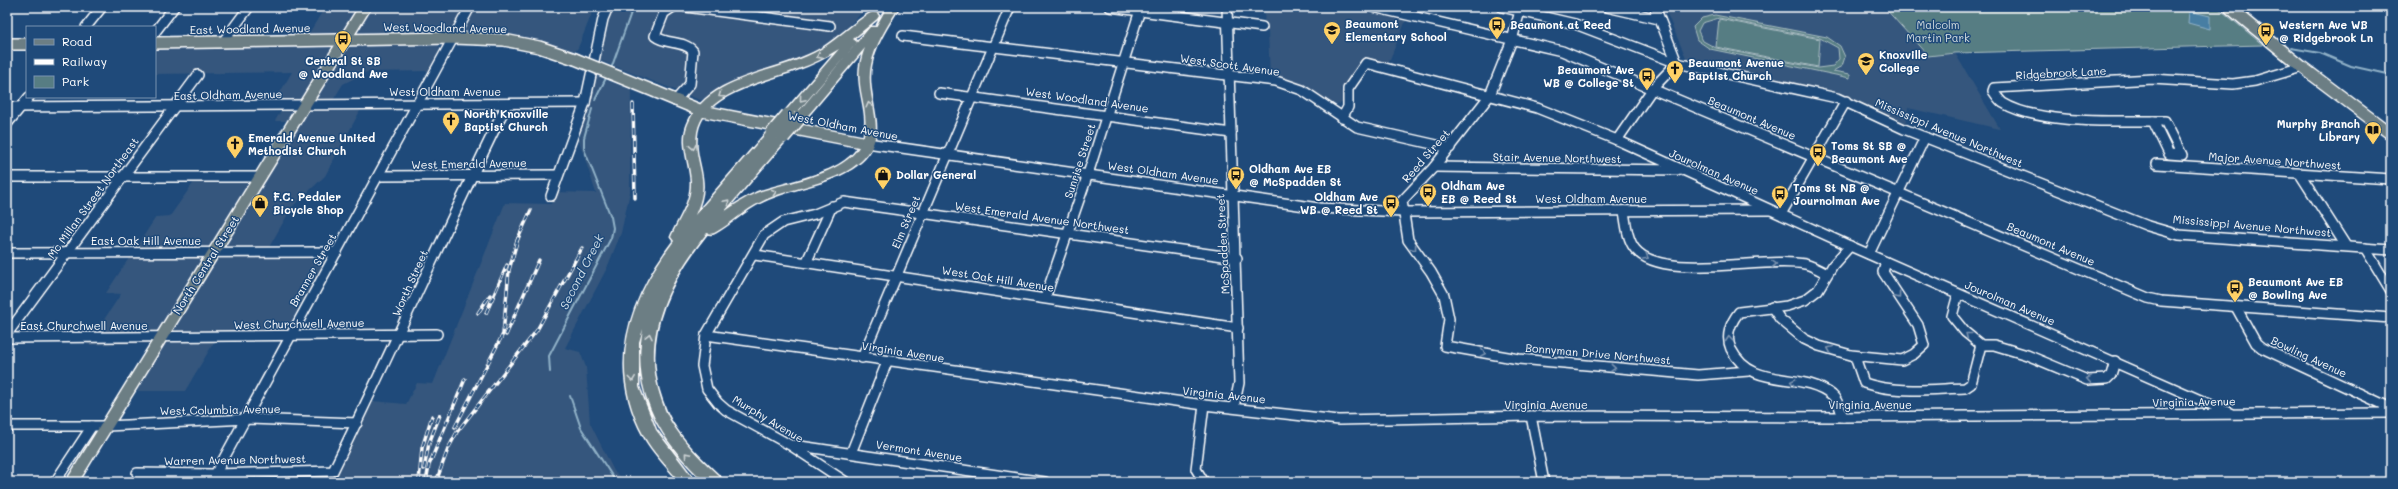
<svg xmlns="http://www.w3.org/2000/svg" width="2398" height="489" font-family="Mali,sans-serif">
<rect width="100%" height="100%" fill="#1f4a7a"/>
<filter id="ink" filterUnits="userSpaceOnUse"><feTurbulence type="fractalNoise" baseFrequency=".025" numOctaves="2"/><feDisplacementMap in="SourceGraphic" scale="8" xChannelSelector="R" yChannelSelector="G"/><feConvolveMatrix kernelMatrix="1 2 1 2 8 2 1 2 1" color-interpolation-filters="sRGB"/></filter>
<g filter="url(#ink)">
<g fill="#34567d">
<polygon points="325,7 584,7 592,10 592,13 578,48 575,51 507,34 449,30 445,32 437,44 440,48 430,71 367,72 343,84 327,110 360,111 325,176 292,207 264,256 326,259 286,331 281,333 220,332 185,391 136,391 165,343 87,345 121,294 106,293 156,217 170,216 194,182 264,180 301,121 275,121 281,111 269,111 292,72 155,74 155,47 297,47 302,39 308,35"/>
<polygon points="613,7 868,7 837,37 813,53 739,79 726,85 706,99 700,100 599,60 606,22"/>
<polygon points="1265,7 1361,7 1407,18 1388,64 1365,59 1341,89 1344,99 1342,103 1337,105 1330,103 1301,86 1270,77 1268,32 1264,26"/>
<polygon points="1664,7 1884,7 1928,56 1955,53 2000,129 1908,108 1906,127 1838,93 1687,60"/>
<polygon points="2244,7 2316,7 2277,12"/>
<polygon points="594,75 631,90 630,192 621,233 607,268 565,348 580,352 586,367 590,423 614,471 625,482 213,482 216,477 337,476 372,401 406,404 417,383 433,384 505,203 551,204 554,192 596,193 579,141"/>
</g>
<g fill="#577d83" stroke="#abbec1" fill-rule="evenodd">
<polygon points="1884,7 2217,7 2263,45 1955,53 1928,56"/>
<path d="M1715 15 1827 37 1840 46 1845 57 1842 66 1833 71 1850 74V78L1710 49 1697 40 1693 27 1702 18ZM1719 18 1820 38 1838 48 1839 59 1833 66 1818 68 1716 48 1703 41 1698 31 1702 23Z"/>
<polygon points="1719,19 1820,39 1818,67 1716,47"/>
</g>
<polygon fill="#477ea3" stroke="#91b2c8" points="2189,11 2210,16 2210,29 2188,23"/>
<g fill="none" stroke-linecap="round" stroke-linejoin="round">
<g stroke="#91b2c8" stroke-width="2">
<polyline points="2291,48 2320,53 2351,66 2391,75"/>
<polyline points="611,69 633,7"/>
<polyline points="595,100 607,76"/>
<polyline points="550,372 549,356 611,238 613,228 611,217 584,149 584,138 592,109"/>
<polyline points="570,396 581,428 616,482"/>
</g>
<defs>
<g id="minor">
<path d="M673 7 664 13 655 36C666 45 684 40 693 51L690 84 675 101"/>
<polyline points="686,7 830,26"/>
<polyline points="1110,7 1262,27"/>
<polyline points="1227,7 1239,383 1234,407"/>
<polyline points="1373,7 1562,51 2148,298 2161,301 2391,318"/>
<polyline points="1502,7 1575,24 1677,63 1837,98 1904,129 2148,226 2179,235 2391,250"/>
<polyline points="1518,7 1520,11 1512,40 1490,95 1434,167 1402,201 1408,240 1431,272 1444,295 1449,319 1445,346 1519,359 1698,375 1749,371"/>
<polyline points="1607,7 1659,19"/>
<polyline points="86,27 102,7"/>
<polyline points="155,32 174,7"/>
<polyline points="903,36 1276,81 1302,90 1357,127 1450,148"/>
<polyline points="223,42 249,7"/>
<polyline points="939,93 1231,133"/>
<polyline points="7,107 585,103"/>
<polyline points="1342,118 1348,107 1348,89 1366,63 1537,108 1617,140 1850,246 2230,413"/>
<polygon points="2153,121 2165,121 2182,155 2169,154"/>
<path d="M2153 121C2112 121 2037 124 2003 103 1999 100 1996 95 1993 91L1994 88 2152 79 2233 84 2255 81 2302 67"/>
<polyline points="7,124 29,97"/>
<polyline points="1617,140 1653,88 1677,63 1655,7"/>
<polyline points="867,143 1319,208 1403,212 1769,210"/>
<polyline points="2157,164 2391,179"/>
<polyline points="1434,167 1677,170"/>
<polyline points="2300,174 2346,246"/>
<polyline points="379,176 558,175"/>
<polyline points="7,177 261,177"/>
<polyline points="551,196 585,103 603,19 608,7"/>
<path d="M1624 211C1626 223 1627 239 1635 249 1662 282 1764 256 1805 264 1813 266 1820 270 1827 274"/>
<polyline points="1781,214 1846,101"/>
<polyline points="2365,248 2391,291"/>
<polyline points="7,253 337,252"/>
<polyline points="1869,254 1925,137"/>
<polyline points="755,255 1238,328"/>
<polyline points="807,261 832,206"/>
<polyline points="1958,294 1952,316 1965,332 1981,345 1994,345 2027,355 2087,380 2107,379 2111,375 2115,361"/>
<polyline points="1045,298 1088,174 1141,7"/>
<polyline points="1772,307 1780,319 1804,339 1819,346 1851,355 1902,360 1914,354 1924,345 1918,325 1883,272 1886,262"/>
<polyline points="2236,307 2256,343 2262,348 2391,408"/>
<polyline points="7,334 198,75"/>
<polyline points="706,335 1204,405 1339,420 1531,416 1843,417 2391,413"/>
<polyline points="7,338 437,334"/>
<path d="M1855 357 1864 383C1897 394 1931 389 1965 388L1971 384 1981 345"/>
<polyline points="862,358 1010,7"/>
<polyline points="1204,405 1196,469 1204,482"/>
<polyline points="1531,416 1544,482"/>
<path d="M1843 417C1840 410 1839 401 1832 395 1800 369 1753 392 1731 349 1725 336 1731 322 1739 312L1787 306 1805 300 1818 290 1833 265 1850 246"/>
<polyline points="7,426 107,426 247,419 357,423"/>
<polyline points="793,445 1045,482"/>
<polyline points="851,453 887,362"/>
<path d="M137 473 215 474 333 471C393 349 447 225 507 104"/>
<polyline points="55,482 92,426"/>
<polyline points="211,482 470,7"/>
<polyline points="846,482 790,445 726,410 718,403 707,389 702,366 706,335 764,235 783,222 815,214 844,202 1237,258"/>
</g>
<g id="major">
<polyline points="2229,7 2302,67 2391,134"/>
<polyline points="155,43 453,38 504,40 539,47 575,59"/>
<polyline points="7,44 27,44"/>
<polyline points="656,92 702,111 867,143"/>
<polyline points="72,482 365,7"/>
</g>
<path id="highway" d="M887 7H899C888 25 875 44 871 65 863 102 897 139 852 168 824 186 790 187 761 202 744 210 732 223 716 232 713 234 710 234 707 233 671 278 643 330 658 389 662 403 667 417 675 428 688 447 704 462 720 477L722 482H705C660 440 631 392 643 329L639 342V387L656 430 696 482H680C668 467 653 453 644 436 606 367 629 300 674 241L671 237C679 219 692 202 691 181 690 162 680 143 688 124 709 73 780 74 821 49 834 42 863 15 873 12L877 13 879 16 877 19 853 39 857 42 855 45 792 118 788 119 782 115 839 49C826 57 813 64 798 69 767 81 704 92 697 132 692 165 713 177 695 215L768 131H776L777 136 783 133 789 137 724 212C734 205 745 198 756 193 788 181 855 175 864 135 871 104 850 85 865 48L804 120 800 121 794 117 870 27H876Z"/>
</defs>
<use href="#minor" stroke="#fff" stroke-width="12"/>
<use href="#major" stroke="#fff" stroke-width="14"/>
<use href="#highway" stroke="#fff" stroke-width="3"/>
<use href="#minor" stroke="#1f4a7a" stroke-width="9"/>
<use href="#major" stroke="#6c7e84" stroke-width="11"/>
<use href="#highway" fill="#6c7e84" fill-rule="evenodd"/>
<defs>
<g id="rail">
<polyline points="633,104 635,198"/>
<polyline points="516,243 531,210"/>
<polyline points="478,313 490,295"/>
<polyline points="486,313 507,265"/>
<polyline points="506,335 539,260"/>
<polyline points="455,427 503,334 509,270 518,238"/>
<polyline points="424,469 429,443 440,415"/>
<polyline points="419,482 422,448 432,416"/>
<polyline points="426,482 429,465 465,379"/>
<polyline points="436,482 448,449 457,432 537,330 582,248"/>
</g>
</defs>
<use href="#rail" stroke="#fff" stroke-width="3.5"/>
<use href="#rail" stroke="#1f4a7a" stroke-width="2" stroke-dasharray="6" stroke-linecap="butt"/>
<defs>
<polyline id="major-bridge" points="575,59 656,92"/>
<g id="highway-bridge">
<polyline points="772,134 788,115"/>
<polyline points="783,137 800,117"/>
</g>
</defs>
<use href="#major-bridge" stroke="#fff" stroke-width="14" stroke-linecap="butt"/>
<use href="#highway-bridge" stroke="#fff" stroke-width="16" stroke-linecap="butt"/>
<use href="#major-bridge" stroke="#6c7e84" stroke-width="11"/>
<use href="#highway-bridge" stroke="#6c7e84" stroke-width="13"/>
</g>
<defs><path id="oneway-chevron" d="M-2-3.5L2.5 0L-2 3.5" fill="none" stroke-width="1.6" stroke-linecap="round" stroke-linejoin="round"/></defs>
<g stroke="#ccd2d4">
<use href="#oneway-chevron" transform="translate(819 56) rotate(153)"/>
<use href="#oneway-chevron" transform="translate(721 95) rotate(145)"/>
<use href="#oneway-chevron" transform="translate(802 99) rotate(130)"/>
<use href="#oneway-chevron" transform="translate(869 105) rotate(-104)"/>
<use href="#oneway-chevron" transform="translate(693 147) rotate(79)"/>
<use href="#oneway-chevron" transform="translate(774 192) rotate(-19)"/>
<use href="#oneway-chevron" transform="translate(727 202) rotate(-49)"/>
<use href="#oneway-chevron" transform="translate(649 336) rotate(-78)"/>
<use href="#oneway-chevron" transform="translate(632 379) rotate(83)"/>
<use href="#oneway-chevron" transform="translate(687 455) rotate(-131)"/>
</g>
<g stroke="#7992af">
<use href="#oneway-chevron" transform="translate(1414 248) rotate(54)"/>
<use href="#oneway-chevron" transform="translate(1646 257) rotate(31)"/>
<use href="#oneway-chevron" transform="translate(1774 264) rotate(-3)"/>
<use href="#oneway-chevron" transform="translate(1898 296) rotate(53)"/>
<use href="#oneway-chevron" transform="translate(1968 335) rotate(-141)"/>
<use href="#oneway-chevron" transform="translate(1729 339) rotate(-95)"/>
<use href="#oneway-chevron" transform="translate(1830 349) rotate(-157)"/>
<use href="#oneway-chevron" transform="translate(1483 353) rotate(10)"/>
<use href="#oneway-chevron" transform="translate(1613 368) rotate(5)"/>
<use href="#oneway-chevron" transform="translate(2089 379) rotate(-170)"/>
<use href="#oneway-chevron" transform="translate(1793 382) rotate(-169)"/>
</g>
</g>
<defs>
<symbol id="bus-pin" viewBox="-11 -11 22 30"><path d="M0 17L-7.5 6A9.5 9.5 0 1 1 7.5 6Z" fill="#ffd166" stroke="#1f4a7a"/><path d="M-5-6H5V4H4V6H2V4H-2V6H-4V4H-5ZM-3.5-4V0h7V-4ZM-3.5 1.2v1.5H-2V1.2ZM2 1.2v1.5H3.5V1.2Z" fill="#111"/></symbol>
<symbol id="school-pin" viewBox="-11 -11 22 30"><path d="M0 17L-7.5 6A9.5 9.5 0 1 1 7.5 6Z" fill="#ffd166" stroke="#1f4a7a"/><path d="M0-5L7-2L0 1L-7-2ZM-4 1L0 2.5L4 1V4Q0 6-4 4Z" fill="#111"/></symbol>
<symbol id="university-pin" viewBox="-11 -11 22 30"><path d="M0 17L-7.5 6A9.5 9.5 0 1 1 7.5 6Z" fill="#ffd166" stroke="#1f4a7a"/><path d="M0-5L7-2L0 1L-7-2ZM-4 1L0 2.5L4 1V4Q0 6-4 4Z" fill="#111"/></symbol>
<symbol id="church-pin" viewBox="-11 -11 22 30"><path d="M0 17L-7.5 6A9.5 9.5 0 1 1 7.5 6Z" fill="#ffd166" stroke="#1f4a7a"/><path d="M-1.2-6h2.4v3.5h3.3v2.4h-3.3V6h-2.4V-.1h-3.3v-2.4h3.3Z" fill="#111"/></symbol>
<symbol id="library-pin" viewBox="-11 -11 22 30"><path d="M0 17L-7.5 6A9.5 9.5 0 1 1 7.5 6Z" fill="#ffd166" stroke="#1f4a7a"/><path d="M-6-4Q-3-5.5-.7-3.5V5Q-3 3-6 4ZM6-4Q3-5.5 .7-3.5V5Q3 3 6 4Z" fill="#111"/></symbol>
<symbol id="shop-pin" viewBox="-11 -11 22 30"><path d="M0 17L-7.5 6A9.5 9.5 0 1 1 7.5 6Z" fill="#ffd166" stroke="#1f4a7a"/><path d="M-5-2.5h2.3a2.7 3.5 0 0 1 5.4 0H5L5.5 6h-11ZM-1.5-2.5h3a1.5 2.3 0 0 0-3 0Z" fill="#111"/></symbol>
</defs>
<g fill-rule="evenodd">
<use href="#bus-pin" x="1487" y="15" width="20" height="27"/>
<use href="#school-pin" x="1322" y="20" width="20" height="27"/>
<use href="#bus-pin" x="2256" y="21" width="20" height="27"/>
<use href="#bus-pin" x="333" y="29" width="20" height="27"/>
<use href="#university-pin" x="1856" y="51" width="20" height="27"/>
<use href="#church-pin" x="1665" y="59" width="20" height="27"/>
<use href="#bus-pin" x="1637" y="66" width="20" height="27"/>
<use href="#church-pin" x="441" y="110" width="20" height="27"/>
<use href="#library-pin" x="2363" y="120" width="20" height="27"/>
<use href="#church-pin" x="225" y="134" width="20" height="27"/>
<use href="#bus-pin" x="1808" y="142" width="20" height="27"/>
<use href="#shop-pin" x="873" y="165" width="20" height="27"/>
<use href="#bus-pin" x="1226" y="165" width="20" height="27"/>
<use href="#bus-pin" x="1418" y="182" width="20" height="27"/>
<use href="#bus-pin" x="1770" y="184" width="20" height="27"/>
<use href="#shop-pin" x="250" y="193" width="20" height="27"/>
<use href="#bus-pin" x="1381" y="193" width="20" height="27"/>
<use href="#bus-pin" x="2225" y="278" width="20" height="27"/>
</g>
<g text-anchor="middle" stroke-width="3" stroke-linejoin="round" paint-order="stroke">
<g font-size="11" font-weight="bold" fill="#fff" stroke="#1f4a7a" text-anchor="start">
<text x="1345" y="28">Beaumont<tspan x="1345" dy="13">Elementary School</tspan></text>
<text x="1510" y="29">Beaumont at Reed</text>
<text x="2279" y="29">Western Ave WB<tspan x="2279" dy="13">@ Ridgebrook Ln</tspan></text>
<text x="1879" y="59">Knoxville<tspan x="1879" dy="13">College</tspan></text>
<text x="343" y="65" text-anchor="middle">Central St SB<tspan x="343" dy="13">@ Woodland Ave</tspan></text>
<text x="1688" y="67">Beaumont Avenue<tspan x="1688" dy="13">Baptist Church</tspan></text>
<text x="1634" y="74" text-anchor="end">Beaumont Ave<tspan x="1634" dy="13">WB @ College St</tspan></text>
<text x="464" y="118">North Knoxville<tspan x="464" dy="13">Baptist Church</tspan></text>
<text x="2360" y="128" text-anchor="end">Murphy Branch<tspan x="2360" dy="13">Library</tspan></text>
<text x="248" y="142">Emerald Avenue United<tspan x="248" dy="13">Methodist Church</tspan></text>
<text x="1831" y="150">Toms St SB @<tspan x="1831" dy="13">Beaumont Ave</tspan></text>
<text x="1249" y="173">Oldham Ave EB<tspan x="1249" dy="13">@ McSpadden St</tspan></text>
<text x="896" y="179">Dollar General</text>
<text x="1441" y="190">Oldham Ave<tspan x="1441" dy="13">EB @ Reed St</tspan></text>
<text x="1793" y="192">Toms St NB @<tspan x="1793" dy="13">Journolman Ave</tspan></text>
<text x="273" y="201">F.C. Pedaler<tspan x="273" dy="13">Bicycle Shop</tspan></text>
<text x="1378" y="201" text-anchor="end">Oldham Ave<tspan x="1378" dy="13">WB @ Reed St</tspan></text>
<text x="2248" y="286">Beaumont Ave EB<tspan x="2248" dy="13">@ Bowling Ave</tspan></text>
</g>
<g font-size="11" fill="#d5dee0" stroke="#1f4a7a">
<text x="1938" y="29">Malcolm<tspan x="1938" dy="13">Martin Park</tspan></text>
</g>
<g font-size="11" fill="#fff" stroke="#1f4a7a">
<text transform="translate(445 28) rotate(1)" y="4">West Woodland Avenue</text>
<text transform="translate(250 29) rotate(-1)" y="4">East Woodland Avenue</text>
<text transform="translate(1230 65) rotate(8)" y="4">West Scott Avenue</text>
<text transform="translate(2061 73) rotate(-3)" y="4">Ridgebrook Lane</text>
<text x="445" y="96">West Oldham Avenue</text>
<text transform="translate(228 95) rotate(-1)" y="4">East Oldham Avenue</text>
<text transform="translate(1087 100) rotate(8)" y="4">West Woodland Avenue</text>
<text transform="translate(1752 118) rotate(23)" y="4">Beaumont Avenue</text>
<text transform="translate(843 126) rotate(11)" y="4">West Oldham Avenue</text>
<text transform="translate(1949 133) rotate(23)" y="4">Mississippi Avenue Northwest</text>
<text transform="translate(1426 156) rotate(-49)" y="4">Reed Street</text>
<text transform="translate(1557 158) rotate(1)" y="4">Stair Avenue Northwest</text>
<text transform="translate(1080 161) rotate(-72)" y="4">Sunrise Street</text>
<text transform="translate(2275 161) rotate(4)" y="4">Major Avenue Northwest</text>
<text transform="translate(469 164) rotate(-1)" y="4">West Emerald Avenue</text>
<text transform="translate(1714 172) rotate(24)" y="4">Jourolman Avenue</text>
<text transform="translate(1163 173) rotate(8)" y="4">West Oldham Avenue</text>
<text transform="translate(93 198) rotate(-54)" y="4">Mc Millan Street Northeast</text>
<text x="1591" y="203">West Oldham Avenue</text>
<text transform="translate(1042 218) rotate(8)" y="4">West Emerald Avenue Northwest</text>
<text transform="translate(906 222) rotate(-67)" y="4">Elm Street</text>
<text transform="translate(2252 226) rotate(5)" y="4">Mississippi Avenue Northwest</text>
<text x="146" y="245">East Oak Hill Avenue</text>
<text transform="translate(1223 244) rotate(-93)" y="4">McSpadden Street</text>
<text transform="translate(2051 244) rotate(23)" y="4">Beaumont Avenue</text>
<text transform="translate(206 265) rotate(-58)" y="4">North Central Street</text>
<text transform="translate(313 270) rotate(-60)" y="4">Branner Street</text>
<text transform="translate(998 279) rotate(9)" y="4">West Oak Hill Avenue</text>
<text transform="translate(410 283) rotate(-66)" y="4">Worth Street</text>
<text transform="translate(2010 303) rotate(23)" y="4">Jourolman Avenue</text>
<text transform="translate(299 324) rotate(-1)" y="4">West Churchwell Avenue</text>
<text x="84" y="330">East Churchwell Avenue</text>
<text transform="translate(903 352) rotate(9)" y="4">Virginia Avenue</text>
<text transform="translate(1598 354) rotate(5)" y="4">Bonnyman Drive Northwest</text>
<text transform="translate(2309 357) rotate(25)" y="4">Bowling Avenue</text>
<text transform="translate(1224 395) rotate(6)" y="4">Virginia Avenue</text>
<text transform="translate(2194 402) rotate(-1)" y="4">Virginia Avenue</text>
<text x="1546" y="409">Virginia Avenue</text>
<text x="1870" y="409">Virginia Avenue</text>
<text transform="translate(220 410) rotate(-1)" y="4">West Columbia Avenue</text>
<text transform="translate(768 419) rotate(31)" y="4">Murphy Avenue</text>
<text transform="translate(919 451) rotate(9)" y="4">Vermont Avenue</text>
<text transform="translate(235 460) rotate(-1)" y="4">Warren Avenue Northwest</text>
</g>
<g font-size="12" font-style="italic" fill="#d1dfe8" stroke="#1f4a7a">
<text transform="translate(582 272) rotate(-63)" y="4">Second Creek</text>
</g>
</g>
<rect width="2398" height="489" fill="none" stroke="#1f4a7a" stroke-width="24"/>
<rect x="12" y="12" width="2374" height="465" fill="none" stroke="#fff" stroke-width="1.5" filter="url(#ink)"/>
<rect x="26" y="26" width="130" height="72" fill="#1f4a7a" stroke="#7992af"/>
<rect x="34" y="39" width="20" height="6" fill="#6c7e84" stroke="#7992af"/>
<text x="62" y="46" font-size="12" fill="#ffffff">Road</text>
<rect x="34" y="59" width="20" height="6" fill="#ffffff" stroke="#7992af"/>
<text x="62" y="66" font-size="12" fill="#ffffff">Railway</text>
<rect x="34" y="76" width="20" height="12" fill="#577d83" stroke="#7992af"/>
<text x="62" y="86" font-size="12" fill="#ffffff">Park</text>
</svg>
